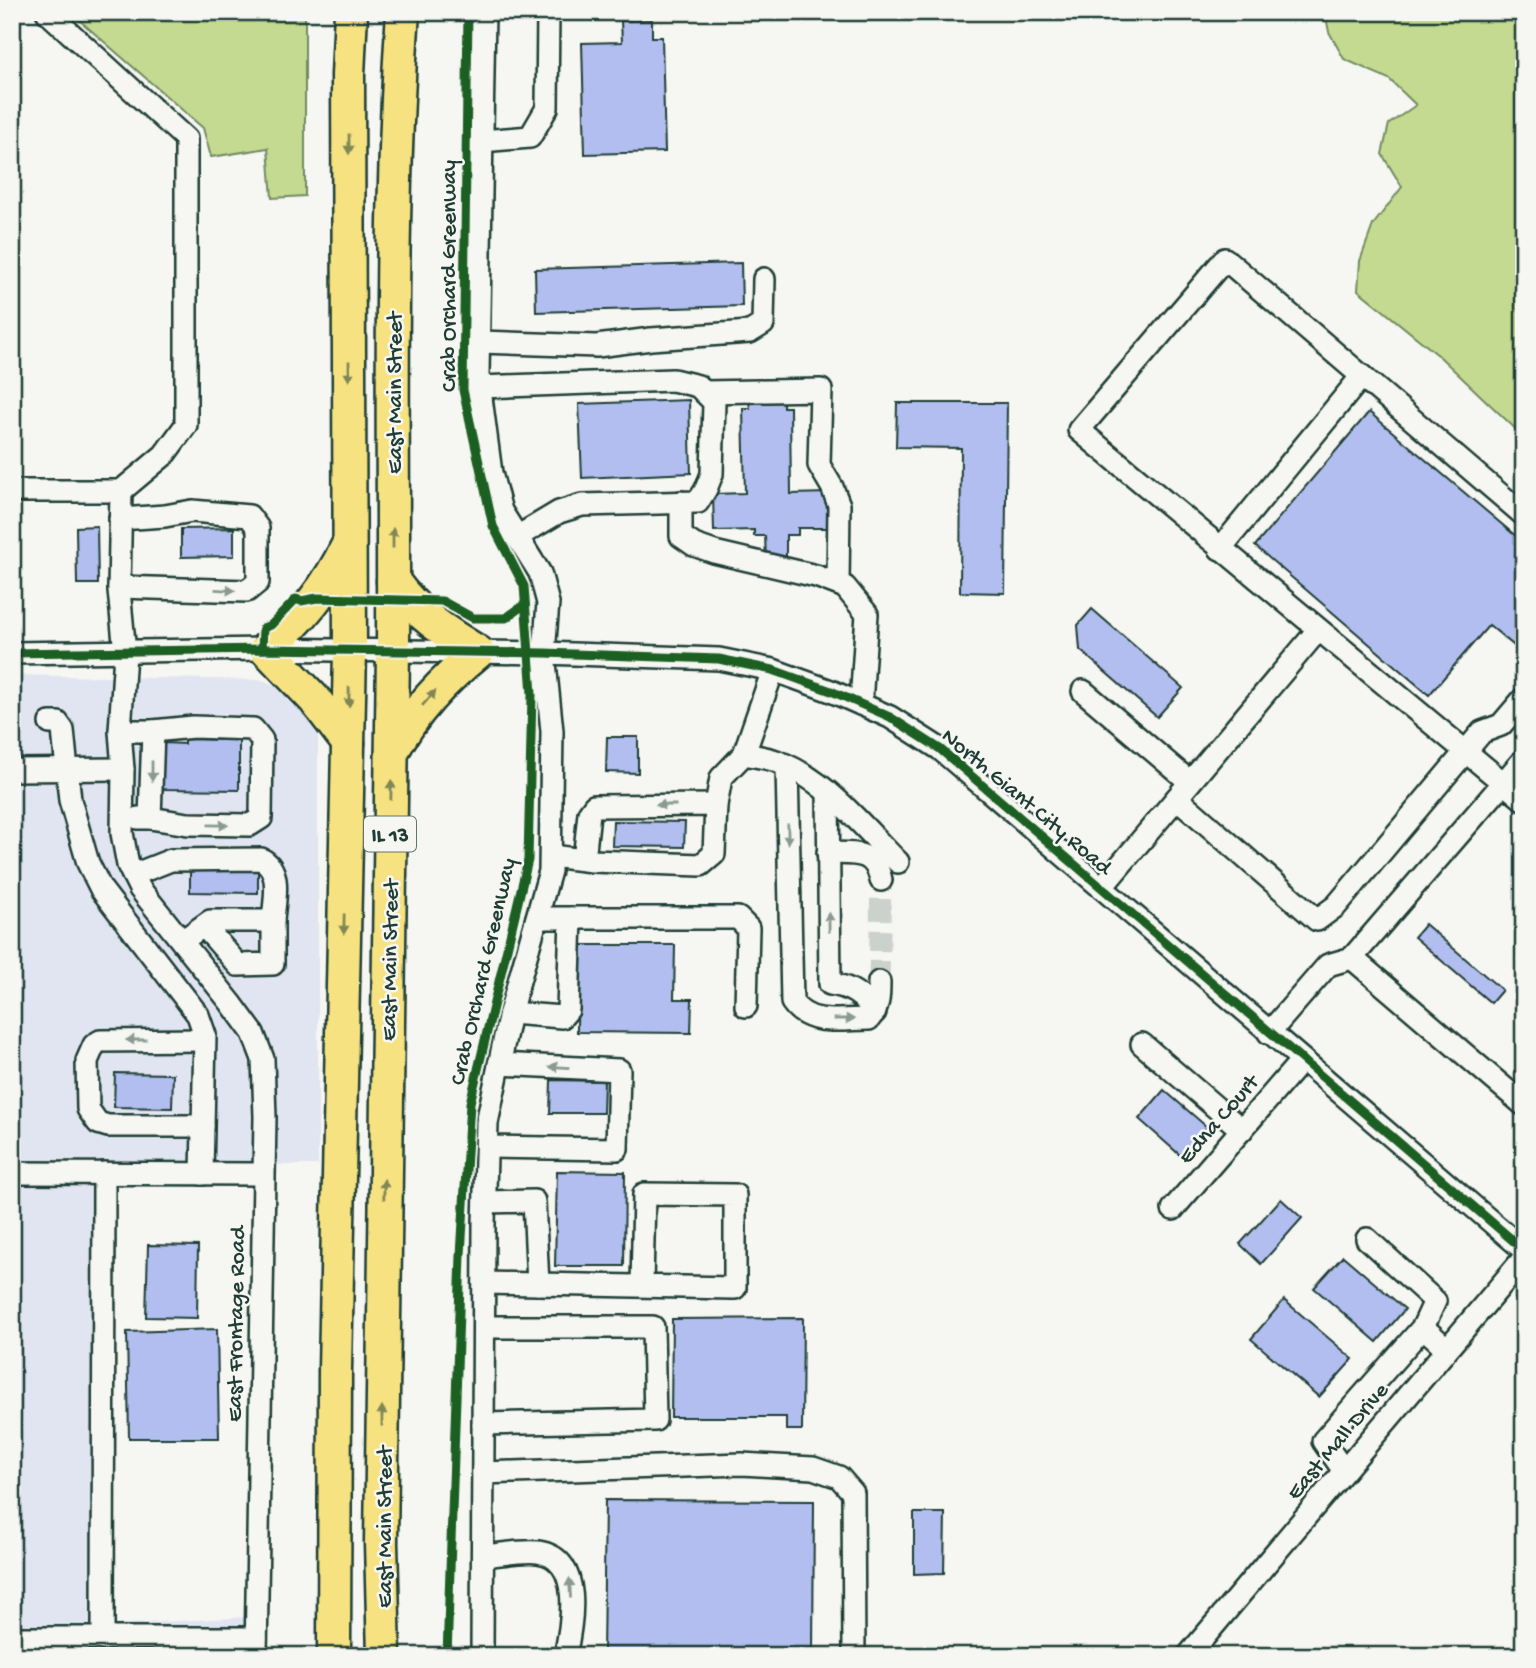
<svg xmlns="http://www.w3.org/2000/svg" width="1536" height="1668" font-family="'Gochi Hand',sans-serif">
<rect width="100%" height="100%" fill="#f6f6f2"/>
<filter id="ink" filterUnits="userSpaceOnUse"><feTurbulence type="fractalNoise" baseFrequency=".0143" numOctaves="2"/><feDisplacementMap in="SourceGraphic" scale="14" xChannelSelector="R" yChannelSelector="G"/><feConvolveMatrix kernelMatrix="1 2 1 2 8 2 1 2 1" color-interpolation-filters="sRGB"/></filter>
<g filter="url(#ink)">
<polygon fill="#e1e5f1" points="12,675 262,680 291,692 315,719 318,735 318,1165 110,1164 108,1625 249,1617 250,1656 12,1656"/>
<g fill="#c3da90" stroke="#718c62" stroke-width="2">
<polygon points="70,12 305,12 305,196 272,198 268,148 211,157 203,128"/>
<polygon points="1325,12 1524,12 1524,437 1438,355 1358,290 1360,261 1373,225 1402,187 1382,154 1389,124 1416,105 1389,79 1344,59 1329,32"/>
</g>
<g fill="#b1beef" stroke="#1f3d34" stroke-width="2">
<polygon points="652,20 652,37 662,37 665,152 585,154 582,43 622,42 621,21"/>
<polygon points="741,263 742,306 536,312 535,269"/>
<polygon points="689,400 691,473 582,478 579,404"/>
<polygon points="783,401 783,407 790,407 791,494 828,493 828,528 798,528 798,535 786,535 786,559 766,559 765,536 754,536 754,530 714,531 713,494 745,493 743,408 750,408 749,402"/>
<polygon points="897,403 1007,403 1005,593 960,592 961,448 896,447"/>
<polygon points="1369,412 1524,543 1524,654 1489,625 1429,695 1255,546"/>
<polygon points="97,526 98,584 77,584 76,527"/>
<polygon points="234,528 234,556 181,557 181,529"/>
<polygon points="1092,609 1183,688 1157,717 1080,650 1078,625"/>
<polygon points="607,737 638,737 638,773 606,772"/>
<polygon points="184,739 239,740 239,790 162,789 164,743 184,744"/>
<polygon points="613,821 685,822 684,847 612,846"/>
<polygon points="190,864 258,865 258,893 190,892"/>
<polygon points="1425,924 1502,990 1491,1003 1414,937"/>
<polygon points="578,945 675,945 674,999 692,999 691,1033 577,1032"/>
<polygon points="115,1073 173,1074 172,1108 114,1107"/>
<polygon points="551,1080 604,1081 603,1113 550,1113"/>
<polygon points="1164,1090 1207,1127 1181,1156 1139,1119"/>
<polygon points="557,1171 625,1172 624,1266 555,1266"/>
<polygon points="1281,1199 1302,1218 1261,1264 1240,1244"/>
<polygon points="148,1245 198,1246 197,1318 146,1317"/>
<polygon points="1343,1256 1405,1309 1377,1342 1314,1288"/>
<polygon points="1284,1300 1353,1359 1319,1397 1251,1339"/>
<polygon points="803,1318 802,1430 786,1430 786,1417 671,1417 672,1319"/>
<polygon points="217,1329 219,1438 129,1438 127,1332"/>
<polygon points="605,1500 814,1501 813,1656 603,1656"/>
<polygon points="914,1513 945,1513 944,1573 914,1574"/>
</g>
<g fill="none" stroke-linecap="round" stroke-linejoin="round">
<polyline stroke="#cbd1cc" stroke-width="21" stroke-dasharray="21 10" stroke-linecap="butt" points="879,982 881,880"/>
<defs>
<g id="minor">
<polyline points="481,141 530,137 547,108 548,12"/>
<polyline points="479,342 597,346 651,339 750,332 763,324 764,279"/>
<polyline points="480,387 673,380 698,386 714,402 712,474 706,489 698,502 582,505 559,512 517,537"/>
<polyline points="704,392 821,390 819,465 832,487 839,505 838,584"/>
<polyline points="12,491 121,491 164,455 186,425 186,139 47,12"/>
<polyline points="121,491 119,590 125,653 120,731 123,769 122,833 128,865 140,889 231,1003 253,1033 263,1059 265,1117 256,1656"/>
<polyline points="681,502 681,536 694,545 714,552 816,576 845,587 867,614 861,704"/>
<polyline points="1524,515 1225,259 1079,430 1524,800"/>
<polyline points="1220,549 1362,376"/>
<polyline points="119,587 247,591 258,582 258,528 249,516 192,511 165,516 120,519"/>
<polyline points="12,653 266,649 544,653 719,659 773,670 831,691 890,717 940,749 1524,1250"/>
<polyline points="1083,691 1190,782"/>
<polyline points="50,723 58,723 63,730 70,800 88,863 101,889 198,1015 205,1035 202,1174"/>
<polyline points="120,731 153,731 193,727 253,729 262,740 261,818 250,825 188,824 150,818"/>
<path d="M744 754C754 756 766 757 776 761 825 778 862 826 898 862"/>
<polyline points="1524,759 1352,958 1524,1105"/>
<path d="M787 766 792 1002C809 1027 842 1019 869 1019 879 1007 879 997 879 982"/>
<polyline points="12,770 123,769"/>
<path d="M828 792 830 984C850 986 863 996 875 1012"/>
<polyline points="1177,798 1317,920 1336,906 1482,732 1501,725 1524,698"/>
<polyline points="716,805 721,778 744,754 773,670"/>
<polyline points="138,818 150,818 153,731"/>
<path d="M828 853C854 854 875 849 881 880"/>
<polyline points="551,856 592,861 701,865 714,854 716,805 594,806 589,813 584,860"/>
<path d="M133 875 171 860 261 859C283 870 274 901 273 921"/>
<polyline points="1102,887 1318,630"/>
<polyline points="537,918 738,918 748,928 746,1006"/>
<polyline points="182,941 210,921 273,921 273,964 238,965 204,926"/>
<polyline points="510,1013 562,1017 568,1010 571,918"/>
<polyline points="1269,1033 1328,965 1352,958"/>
<polyline points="1142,1044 1242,1130"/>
<polyline points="203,1126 108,1126 98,1123 88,1109 87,1061 94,1045 100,1041 204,1040"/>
<polyline points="487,1147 617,1149 619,1070 499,1064"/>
<polyline points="12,1173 262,1174"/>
<polyline points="1173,1209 1301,1061"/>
<polyline points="1367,1239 1435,1301 1423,1327 1447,1349"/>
<polyline points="484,1283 538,1284 534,1201 485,1202"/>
<path d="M538 1284C603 1285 669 1287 735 1288V1195L644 1194 642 1286"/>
<polyline points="483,1424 655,1420 653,1327 484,1327"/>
<polyline points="1344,1471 1323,1441 1423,1327"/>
<polyline points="483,1473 742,1464 813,1468 839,1477 853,1493 854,1656"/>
<path d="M483 1556C500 1555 521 1550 538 1552 584 1558 572 1624 565 1656"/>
<polyline points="12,1638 256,1638"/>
<polyline points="103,1639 104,1173"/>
<polyline points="482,1656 484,1223 487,1123 510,1013 550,871 552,731 544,653 548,603 540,573 501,511 491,473 478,375 484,12"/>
<polyline points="1188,1656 1524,1258"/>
</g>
<g id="highway">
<path d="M348 743 315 700 266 649C302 620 328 587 348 545"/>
<path d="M392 752C414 711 442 682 478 652 443 631 417 614 393 581"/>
<polyline points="334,1656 335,1369 350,650 348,75 351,12"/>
<path d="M384 1656 381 1543C384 1246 390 948 393 651 394 438 388 225 403 12"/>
</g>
</defs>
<use href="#minor" stroke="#1f3d34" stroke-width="26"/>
<use href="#highway" stroke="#1f3d34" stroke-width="37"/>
<use href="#minor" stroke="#f6f6f2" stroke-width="21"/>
<use href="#highway" stroke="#f7e281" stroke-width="32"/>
<defs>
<g id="cycleway">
<polyline points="262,649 263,628 271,625 296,599 301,601 317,598 442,601 473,618 506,618 525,604"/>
<polyline points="12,653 266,649 544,653 719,659 773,670 831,691 890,717 940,749 1524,1250"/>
<polyline points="447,1656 461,1255 470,1103 528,860 532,694 524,586 493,526 463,390 468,12"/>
</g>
</defs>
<use href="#cycleway" stroke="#f6f6f2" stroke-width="13"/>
<use href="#cycleway" stroke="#1b5e20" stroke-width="9"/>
</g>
<defs><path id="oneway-solid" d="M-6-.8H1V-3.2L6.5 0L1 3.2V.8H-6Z" transform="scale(1.75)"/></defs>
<g fill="#808757">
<use href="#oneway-solid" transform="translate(349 144) rotate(90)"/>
<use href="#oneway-solid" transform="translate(349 371) rotate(90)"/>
<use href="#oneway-solid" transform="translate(393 538) rotate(-90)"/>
<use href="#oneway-solid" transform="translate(349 697) rotate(91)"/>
<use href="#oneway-solid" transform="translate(429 698) rotate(-49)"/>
<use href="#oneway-solid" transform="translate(391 790) rotate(-89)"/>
<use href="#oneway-solid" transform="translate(344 924) rotate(91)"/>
<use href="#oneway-solid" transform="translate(384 1189) rotate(-89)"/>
<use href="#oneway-solid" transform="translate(382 1416) rotate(-90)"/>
</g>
<g fill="#8a9a93">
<use href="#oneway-solid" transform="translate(225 590) rotate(3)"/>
<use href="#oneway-solid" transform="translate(152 771) rotate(90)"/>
<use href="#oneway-solid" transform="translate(666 805) rotate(180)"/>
<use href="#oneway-solid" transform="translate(218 825) rotate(1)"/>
<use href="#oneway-solid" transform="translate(788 834) rotate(89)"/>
<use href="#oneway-solid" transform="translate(829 922) rotate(-91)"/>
<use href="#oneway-solid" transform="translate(844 1019)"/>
<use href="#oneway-solid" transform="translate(136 1040) rotate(180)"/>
<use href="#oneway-solid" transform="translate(559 1067) rotate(-177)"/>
<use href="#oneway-solid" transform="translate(570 1588) rotate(-93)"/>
</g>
</g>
<g text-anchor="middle" stroke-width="5" stroke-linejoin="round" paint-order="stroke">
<rect fill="#f6f6f2" stroke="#60746d" stroke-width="2" x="364" y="816.5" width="52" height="35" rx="5"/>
<g font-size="21" font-weight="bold" fill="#1f3d34">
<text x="390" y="841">IL 13</text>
</g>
<g font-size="23" fill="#1f3d34" stroke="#f6f6f2">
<text transform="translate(447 276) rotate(-90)" y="8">Crab Orchard Greenway</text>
<text transform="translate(393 393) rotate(-90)" y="8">East Main Street</text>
<text transform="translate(1028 800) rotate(40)" y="8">North Giant City Road</text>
<text transform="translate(388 960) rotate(-89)" y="8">East Main Street</text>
<text transform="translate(481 971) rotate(-77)" y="8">Crab Orchard Greenway</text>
<text transform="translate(1217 1118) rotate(-49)" y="8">Edna Court</text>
<text transform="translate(234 1324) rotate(-89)" y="8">East Frontage Road</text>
<text transform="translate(1336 1440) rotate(-50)" y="8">East Mall Drive</text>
<text transform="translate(383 1527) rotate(-90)" y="8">East Main Street</text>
</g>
</g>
<rect width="1536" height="1668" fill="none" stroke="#f6f6f2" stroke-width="42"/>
<rect x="21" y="21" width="1494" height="1626" fill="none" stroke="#1f3d34" stroke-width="2.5" filter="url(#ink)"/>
</svg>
